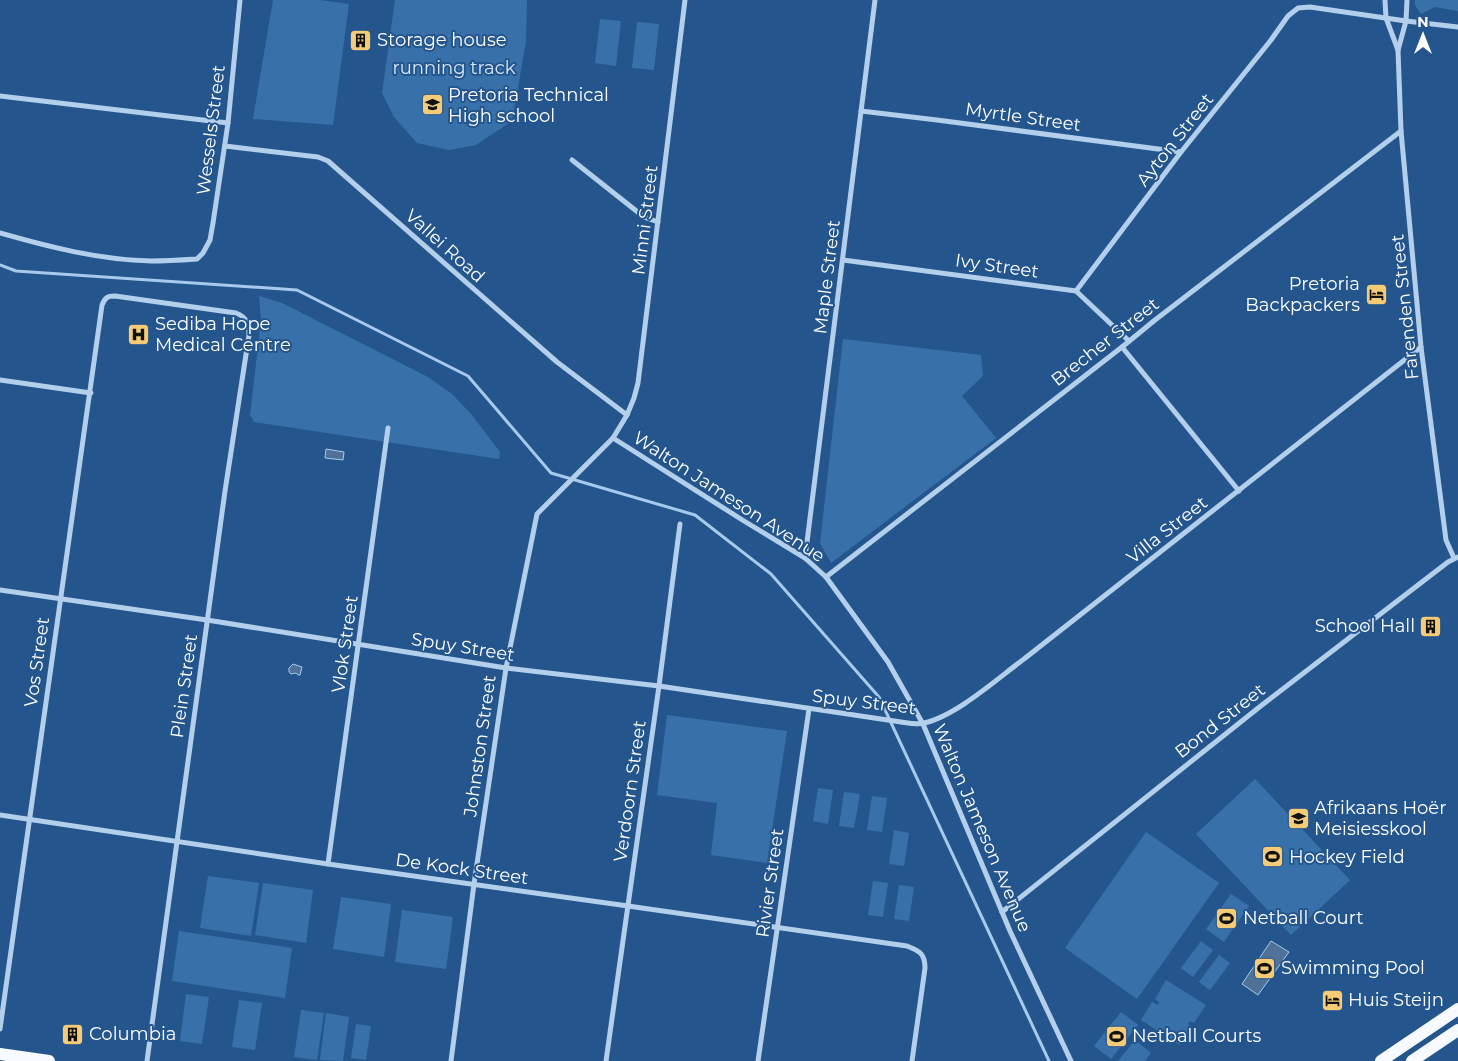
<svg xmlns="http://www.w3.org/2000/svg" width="1458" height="1061" font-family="Montserrat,sans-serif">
<rect width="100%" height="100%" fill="#24568d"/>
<g fill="#3871aa">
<polygon points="273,0 320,0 349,4 333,125 253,119"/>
<polygon points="395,0 527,0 526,42 512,121 476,145 449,150 417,143 394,117 382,93"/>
<polygon points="1415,0 1458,0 1458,11 1435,7 1421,14 1415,5"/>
<polygon points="600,19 621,21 616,66 595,63"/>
<polygon points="637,22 659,24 654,70 632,68"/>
<polygon points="259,296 282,303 428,377 452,394 471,414 500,452 499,459 254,422 250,415 261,321"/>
<polygon points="843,339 981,355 983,376 962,396 996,438 831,563 820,543"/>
<polygon points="667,715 787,731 767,863 711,855 717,803 657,795"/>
<polygon points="1255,779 1350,880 1291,935 1196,834"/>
<polygon points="818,788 833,790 828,824 813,821"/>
<polygon points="844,792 860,794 854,828 839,826"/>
<polygon points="872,796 887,798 882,832 867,830"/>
<polygon points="894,830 909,833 904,866 889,864"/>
<polygon points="1146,832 1219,883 1137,999 1065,948"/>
<polygon points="208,876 259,883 251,936 200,928"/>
<polygon points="873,881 888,883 883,917 868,915"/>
<polygon points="263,883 313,890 306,943 255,935"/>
<polygon points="899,885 914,887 909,921 894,919"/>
<polygon points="1231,894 1249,906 1224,942 1206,929"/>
<polygon points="341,897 391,904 384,957 333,949"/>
<polygon points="402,910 453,917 446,969 395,962"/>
<polygon points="179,931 292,948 285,998 172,981"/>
<polygon points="1201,941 1213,950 1193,977 1181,968"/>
<polygon points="1219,955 1230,963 1210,990 1199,982"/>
<polygon points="1166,980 1206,1005 1194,1023 1190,1021 1188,1024 1191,1027 1180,1045 1141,1020 1152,1002 1158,1005 1159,1002 1155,999"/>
<polygon points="186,994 209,997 202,1044 180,1041"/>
<polygon points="239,1000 262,1003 255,1050 232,1047"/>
<polygon points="301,1010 324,1013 317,1060 294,1057"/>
<polygon points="1121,1012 1138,1025 1111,1059 1094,1046"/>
<polygon points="326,1013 349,1017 343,1061 320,1060"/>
<polygon points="356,1024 371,1026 366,1060 351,1058"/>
<polygon points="1135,1040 1151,1053 1145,1061 1118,1061"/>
</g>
<g fill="#507299" stroke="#a7caec">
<polygon points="326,449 344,452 343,460 325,458"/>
<polygon points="293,664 302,667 300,675 298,675 296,673 291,674 289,672 289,668"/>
<polygon points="1271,941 1289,952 1258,995 1242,984"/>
</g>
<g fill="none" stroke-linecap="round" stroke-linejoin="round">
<polyline stroke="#a7caec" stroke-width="3" points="0,265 16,271 297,290 468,376 551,473 695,515 771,574 879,697 1049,1061"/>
<g stroke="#b3cfeb" stroke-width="5">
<polyline points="1385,0 1386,18 1398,50 1401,131 1421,347 1446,540 1454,558"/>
<polyline points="1398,50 1406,21 1407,0"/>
<polyline points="0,96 228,123"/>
<polyline points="861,111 937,120 1181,152"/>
<polyline points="225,146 318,157 328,161 557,362 627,415"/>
<polyline points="572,160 644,217 658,222"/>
<path d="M0 233C49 247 100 260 151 261 167 261 182 260 197 259L203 253 210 240 213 223 228 123 240 0"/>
<polyline points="843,260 1076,291 1129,341"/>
<polyline points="1076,291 1181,152 1271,40 1288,16 1298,8 1310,7 1406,21 1458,27"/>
<polyline points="1122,347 1239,491"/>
<polyline points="0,380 91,393"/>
<polyline points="613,438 744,521 805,558 826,577 888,662 923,724 1010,931 1071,1061"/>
<polyline points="805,558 875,0"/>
<polyline points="826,577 1122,347 1155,320 1401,131"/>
<path d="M0 590 207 620 506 668 659 686 901 722C908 723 917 725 924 723 956 716 998 678 1024 659L1421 347"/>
<path d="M0 815 328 864 628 906 907 946C920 951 925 954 925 968L912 1061"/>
<polyline points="328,864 388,428"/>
<polyline points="1002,912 1262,705 1448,562 1458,557"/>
<path d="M0 1029 102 305C105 298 107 296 115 296L236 313C247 317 249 325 249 335L225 491 147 1061"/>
<polyline points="451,1061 474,884 506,668 537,514 613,438 627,415 634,398 638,383 685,0"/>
<polyline points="606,1061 659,686 680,524"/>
<polyline points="758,1061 809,709"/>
</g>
<g stroke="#f7fafe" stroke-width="12">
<polyline points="0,1054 49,1061"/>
<polyline points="1381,1061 1458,1009"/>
<polyline points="1412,1061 1458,1030"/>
</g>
</g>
<defs>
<symbol id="building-square" viewBox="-11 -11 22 22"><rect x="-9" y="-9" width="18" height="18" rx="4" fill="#f6cb76" stroke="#24568d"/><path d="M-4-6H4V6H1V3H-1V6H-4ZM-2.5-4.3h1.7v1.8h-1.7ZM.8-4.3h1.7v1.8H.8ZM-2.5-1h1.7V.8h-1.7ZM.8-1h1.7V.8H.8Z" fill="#111"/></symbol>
<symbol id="school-square" viewBox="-11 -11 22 22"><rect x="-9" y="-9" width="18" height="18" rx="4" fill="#f6cb76" stroke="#24568d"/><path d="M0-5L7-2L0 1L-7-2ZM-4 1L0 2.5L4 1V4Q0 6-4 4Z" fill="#111"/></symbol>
<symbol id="hotel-square" viewBox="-11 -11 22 22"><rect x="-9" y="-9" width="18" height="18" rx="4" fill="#f6cb76" stroke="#24568d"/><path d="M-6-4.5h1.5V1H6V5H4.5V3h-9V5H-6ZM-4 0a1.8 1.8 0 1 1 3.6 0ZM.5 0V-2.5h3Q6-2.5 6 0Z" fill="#111"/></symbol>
<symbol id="hospital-square" viewBox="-11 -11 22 22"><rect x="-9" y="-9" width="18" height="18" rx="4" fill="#f6cb76" stroke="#24568d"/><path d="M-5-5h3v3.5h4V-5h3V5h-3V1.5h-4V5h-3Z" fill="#111"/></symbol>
<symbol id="stadium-square" viewBox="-11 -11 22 22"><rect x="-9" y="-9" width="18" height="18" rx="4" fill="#f6cb76" stroke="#24568d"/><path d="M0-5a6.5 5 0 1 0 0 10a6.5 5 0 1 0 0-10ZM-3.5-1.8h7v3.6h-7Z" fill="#111"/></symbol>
</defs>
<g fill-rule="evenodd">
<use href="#building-square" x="348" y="28" width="25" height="25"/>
<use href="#school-square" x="420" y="92" width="25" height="25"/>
<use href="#hotel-square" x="1364" y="282" width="25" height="25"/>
<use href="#hospital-square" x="126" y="322" width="25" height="25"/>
<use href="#building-square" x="1418" y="614" width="25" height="25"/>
<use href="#school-square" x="1286" y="806" width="25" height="25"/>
<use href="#stadium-square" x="1260" y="844" width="25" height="25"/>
<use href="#stadium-square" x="1214" y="906" width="25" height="25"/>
<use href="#stadium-square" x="1252" y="956" width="25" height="25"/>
<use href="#hotel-square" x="1320" y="988" width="25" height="25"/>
<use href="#building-square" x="60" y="1022" width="25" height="25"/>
<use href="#stadium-square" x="1104" y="1024" width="25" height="25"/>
</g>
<g text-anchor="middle" stroke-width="4" stroke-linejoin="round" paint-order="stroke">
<g font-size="18" fill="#fff" stroke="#24568d" text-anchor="start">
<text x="377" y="46">Storage house</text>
<text x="448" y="101">Pretoria Technical<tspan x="448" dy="21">High school</tspan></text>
<text x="1360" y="290" text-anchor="end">Pretoria<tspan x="1360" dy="21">Backpackers</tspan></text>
<text x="155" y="330">Sediba Hope<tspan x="155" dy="21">Medical Centre</tspan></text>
<text x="1415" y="632" text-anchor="end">School Hall</text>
<text x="1314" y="814">Afrikaans Hoër<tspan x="1314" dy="21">Meisiesskool</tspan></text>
<text x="1289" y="863">Hockey Field</text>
<text x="1243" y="924">Netball Court</text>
<text x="1281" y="974">Swimming Pool</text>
<text x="1348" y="1006">Huis Steijn</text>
<text x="89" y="1040">Columbia</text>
<text x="1132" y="1042">Netball Courts</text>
</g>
<g font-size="18" fill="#d7e8f8" stroke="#24568d">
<text x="454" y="74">running track</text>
</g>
<g font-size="18" fill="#fff" stroke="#24568d">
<text transform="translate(1023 117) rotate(8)" y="6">Myrtle Street</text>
<text transform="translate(211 130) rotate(-83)" y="6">Wessels Street</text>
<text transform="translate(1175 140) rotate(-52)" y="6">Ayton Street</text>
<text transform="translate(645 220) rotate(-83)" y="6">Minni Street</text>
<text transform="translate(445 246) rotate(42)" y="6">Vallei Road</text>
<text transform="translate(997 266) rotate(8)" y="6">Ivy Street</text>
<text transform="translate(827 277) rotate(-83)" y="6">Maple Street</text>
<text transform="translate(1405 307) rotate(-96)" y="6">Farenden Street</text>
<text transform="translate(1105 342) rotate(-38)" y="6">Brecher Street</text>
<text transform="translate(729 497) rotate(33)" y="6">Walton Jameson Avenue</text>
<text transform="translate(1167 530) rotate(-38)" y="6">Villa Street</text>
<text transform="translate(345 644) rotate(-82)" y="6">Vlok Street</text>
<text transform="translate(463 647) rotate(9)" y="6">Spuy Street</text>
<text transform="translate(37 662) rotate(-82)" y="6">Vos Street</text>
<text transform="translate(184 686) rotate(-82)" y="6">Plein Street</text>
<text transform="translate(864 702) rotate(7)" y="6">Spuy Street</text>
<text transform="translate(1220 721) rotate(-38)" y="6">Bond Street</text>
<text transform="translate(480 746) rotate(-82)" y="6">Johnston Street</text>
<text transform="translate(630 791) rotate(-82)" y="6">Verdoorn Street</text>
<text transform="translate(982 828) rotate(67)" y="6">Walton Jameson Avenue</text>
<text transform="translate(462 869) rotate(8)" y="6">De Kock Street</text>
<text transform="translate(770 883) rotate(-82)" y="6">Rivier Street</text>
</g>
</g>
<g transform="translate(1423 35)" stroke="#24568d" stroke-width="4" paint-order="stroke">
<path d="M0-4L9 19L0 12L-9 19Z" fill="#ffffff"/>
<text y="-8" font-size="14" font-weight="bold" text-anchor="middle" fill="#ffffff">N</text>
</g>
</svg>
